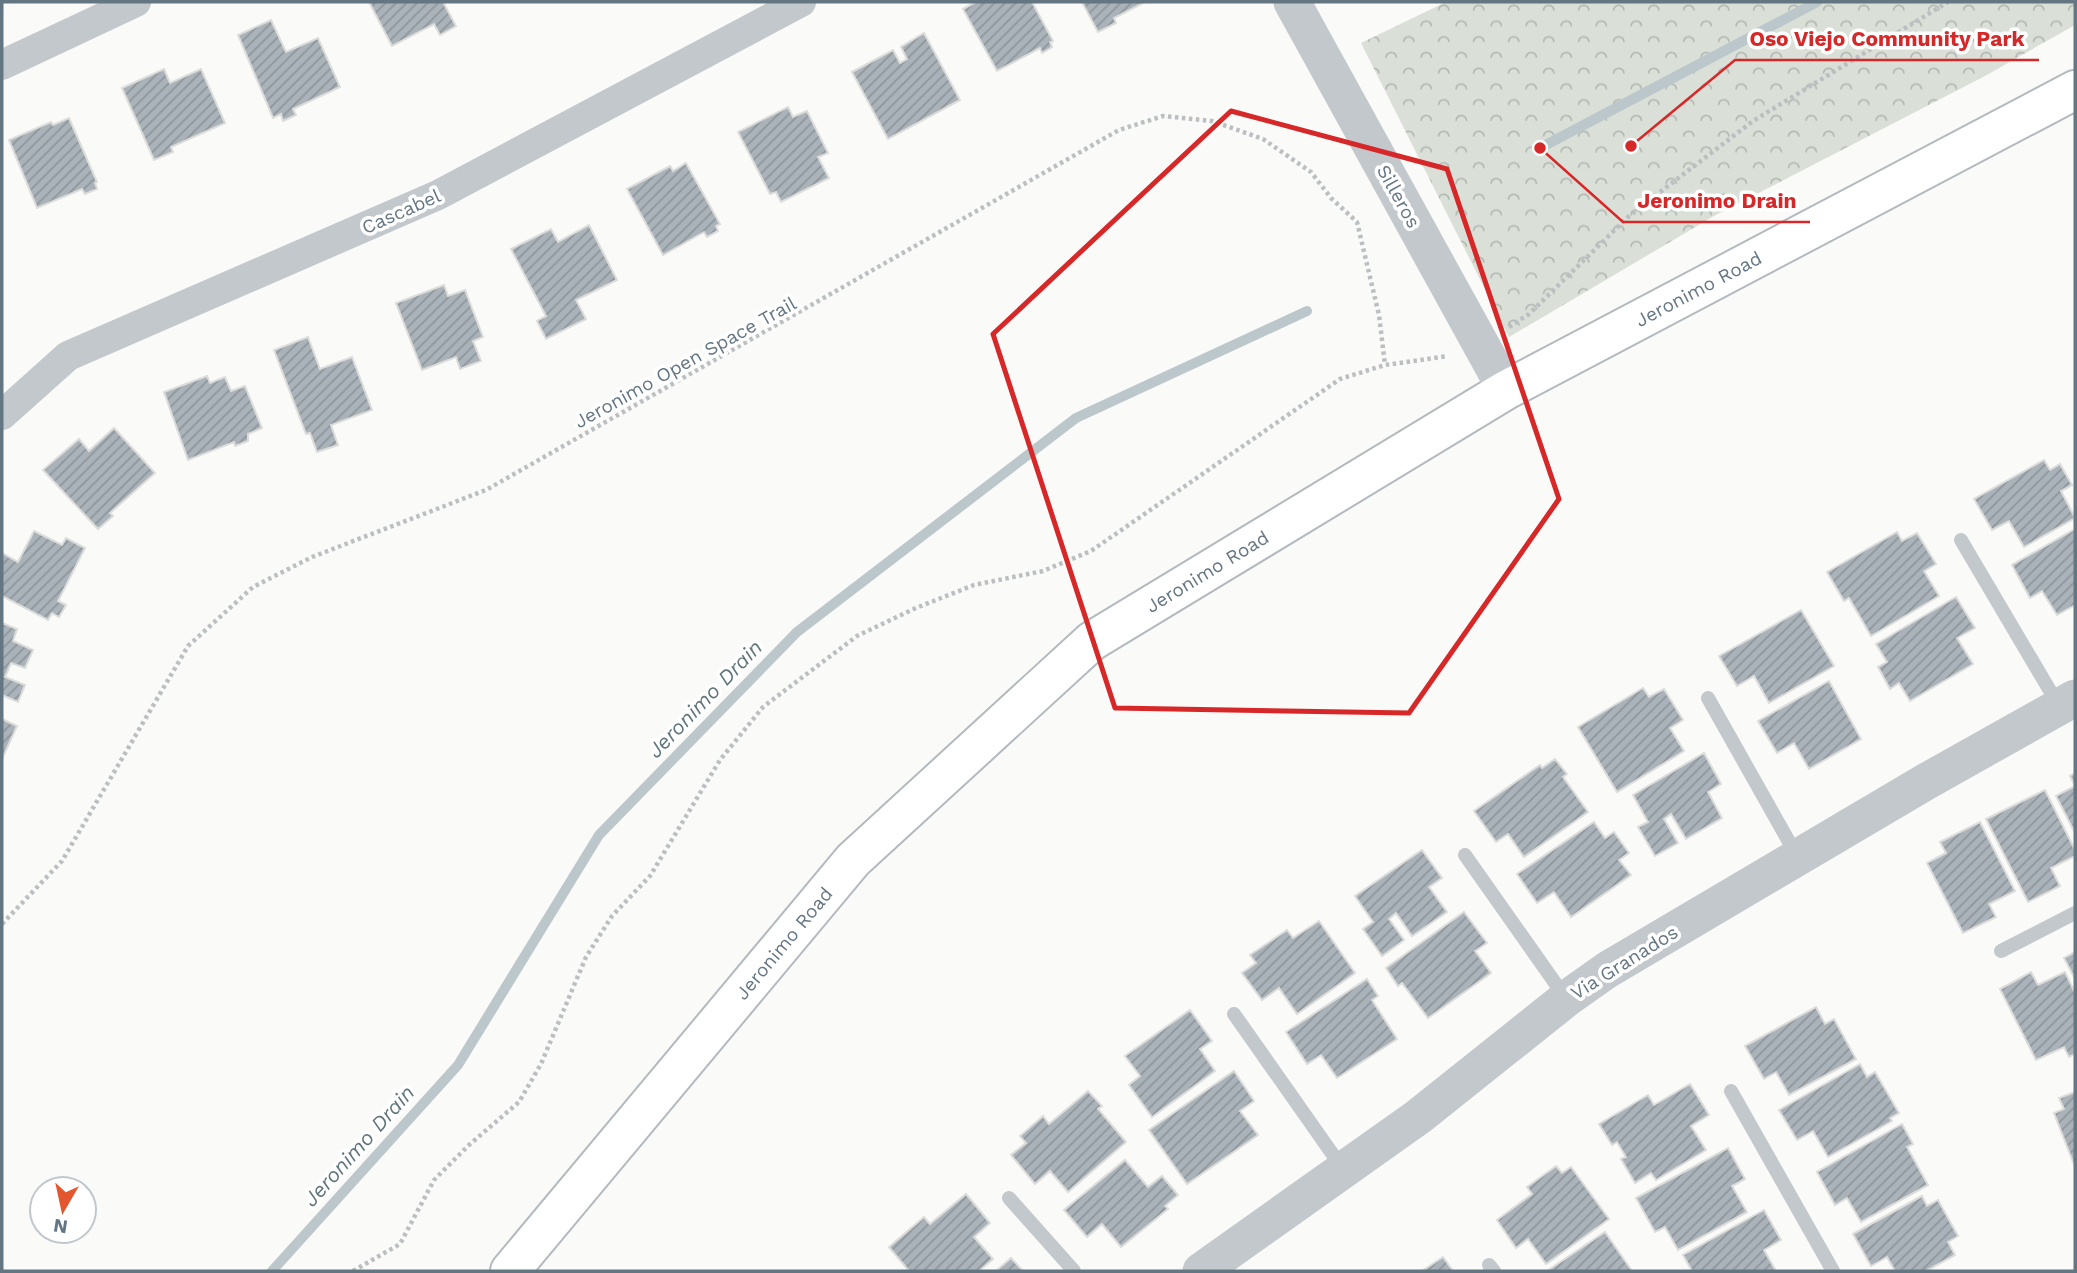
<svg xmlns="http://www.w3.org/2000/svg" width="2077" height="1273" font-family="'Work Sans',sans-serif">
<defs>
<pattern id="forest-crowns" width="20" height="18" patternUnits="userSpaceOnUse" patternTransform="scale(1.75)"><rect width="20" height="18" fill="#dadfd7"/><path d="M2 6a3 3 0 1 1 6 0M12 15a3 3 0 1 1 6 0" fill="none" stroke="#b4b9b4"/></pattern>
<pattern id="building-hatch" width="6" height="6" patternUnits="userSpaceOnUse" patternTransform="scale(1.75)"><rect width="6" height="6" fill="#aab3b9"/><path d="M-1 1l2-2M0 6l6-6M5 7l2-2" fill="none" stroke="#8e969c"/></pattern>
</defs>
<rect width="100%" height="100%" fill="#fafaf8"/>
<polygon fill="url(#forest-crowns)" points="1446,2 2075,2 2075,25 1985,76 1714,216 1509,337 1361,43"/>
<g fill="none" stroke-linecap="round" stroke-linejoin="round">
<g stroke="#bbc7cb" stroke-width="10">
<polyline points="1540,148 1817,2"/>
<polyline points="272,1271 458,1065 599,835 797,632 1076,418 1307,311"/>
</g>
</g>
<g fill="url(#building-hatch)" stroke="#dcdcda" stroke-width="2">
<polygon points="369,2 443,2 456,26 440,35 434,24 392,46"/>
<polygon points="976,2 1032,2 1053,41 1050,42 1052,47 1042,53 1040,48 997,71 963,9"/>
<polygon points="1082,2 1145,2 1114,18 1116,23 1098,32"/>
<polygon points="271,20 286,52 318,38 340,87 293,109 296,115 283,121 281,114 273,118 238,35"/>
<polygon points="924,33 960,100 888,139 852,72 893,50 900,63 907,59 901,47"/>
<polygon points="164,69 170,83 201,69 225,123 171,147 173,152 154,160 122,88"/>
<polygon points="788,107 793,117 807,111 828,153 818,157 829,178 781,202 776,192 770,194 738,132"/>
<polygon points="69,118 97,182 95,183 97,189 85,194 82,189 37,208 9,140 51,122 53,125"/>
<polygon points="686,163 720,224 716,226 718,231 707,237 704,232 663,255 627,189 670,166 673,171"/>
<polygon points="589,225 617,280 576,300 586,319 546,339 537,321 546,316 511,249 551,229 558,242"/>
<polygon points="444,285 448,296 465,290 483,337 473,341 481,361 460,369 456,357 422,370 396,303"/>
<polygon points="308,337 320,369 352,357 372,410 331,425 338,445 317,452 310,433 306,434 274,350"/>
<polygon points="207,376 210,383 225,377 231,391 245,386 262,428 248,434 248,441 235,446 234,442 188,460 164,392"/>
<polygon points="114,428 155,473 110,513 113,516 98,529 43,470 79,439 89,451"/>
<polygon points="2044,460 2050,470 2060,464 2072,485 2061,491 2075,518 2024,547 2009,521 1992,530 1974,499"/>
<polygon points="2075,529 2075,605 2057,615 2042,591 2030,598 2012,565"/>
<polygon points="34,531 62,545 66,538 85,548 58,601 66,605 59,617 52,613 48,620 2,596 2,553 18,562"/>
<polygon points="1897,532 1902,541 1917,533 1936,564 1924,571 1939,596 1871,636 1849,598 1844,601 1827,572"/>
<polygon points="1956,597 1975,628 1957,638 1973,664 1910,701 1899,683 1890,689 1878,667 1887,662 1876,644"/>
<polygon points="1801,610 1834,666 1769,703 1754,676 1737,686 1719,656"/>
<polygon points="2,623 17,629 13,641 33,650 25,668 11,663 5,677 25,685 18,702 2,695"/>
<polygon points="1829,681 1861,739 1809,769 1794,743 1777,753 1758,721"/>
<polygon points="1643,688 1649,697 1664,689 1683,720 1670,728 1684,751 1617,792 1578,727"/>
<polygon points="2,719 17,726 2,759"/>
<polygon points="1704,753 1721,784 1708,792 1722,818 1686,839 1671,814 1664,819 1678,843 1655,856 1638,827 1648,822 1633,795"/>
<polygon points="1555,759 1567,774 1563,777 1588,812 1524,857 1508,834 1496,842 1474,811 1540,765 1542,768"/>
<polygon points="2075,773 2075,833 2056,796 2075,786 2070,776"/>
<polygon points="2045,790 2075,850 2075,856 2051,868 2060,886 2028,902 1986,819"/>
<polygon points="1594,822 1605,838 1614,832 1629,853 1619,860 1631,875 1571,917 1554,892 1537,903 1517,874"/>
<polygon points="1980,822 2015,891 1989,904 1996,917 1963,933 1927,863 1946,853 1940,842"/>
<polygon points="1422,850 1442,878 1429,887 1447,912 1412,936 1396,913 1389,919 1404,940 1382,956 1363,929 1373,922 1355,896"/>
<polygon points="1464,912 1487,943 1475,951 1491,973 1428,1018 1402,983 1398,986 1386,968"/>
<polygon points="1319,921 1355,973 1297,1014 1279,988 1262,1000 1242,973 1256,963 1250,955 1287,930 1293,938"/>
<polygon points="2075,952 2075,979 2064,958"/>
<polygon points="2031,972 2038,985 2065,972 2075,993 2075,1054 2069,1057 2064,1047 2036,1060 2000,989"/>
<polygon points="1367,979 1378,996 1372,1000 1397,1039 1337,1078 1321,1055 1307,1064 1286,1032"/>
<polygon points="1816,1007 1825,1024 1834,1019 1856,1059 1789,1095 1776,1072 1764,1079 1745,1046"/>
<polygon points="1190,1010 1212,1041 1200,1049 1215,1071 1152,1117 1129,1085 1140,1076 1125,1056"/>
<polygon points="1860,1064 1867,1077 1875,1072 1899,1113 1890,1118 1892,1121 1828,1157 1813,1131 1797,1140 1779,1110"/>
<polygon points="1234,1071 1254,1101 1240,1111 1258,1135 1187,1184 1149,1130"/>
<polygon points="1690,1084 1709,1115 1691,1126 1706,1150 1656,1180 1651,1173 1635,1183 1621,1159 1626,1157 1617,1142 1612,1145 1599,1124 1648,1095 1654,1105"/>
<polygon points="1088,1091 1102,1106 1098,1109 1126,1142 1068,1192 1050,1171 1035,1184 1011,1155 1026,1143 1020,1136 1043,1116 1049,1124"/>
<polygon points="2075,1092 2075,1167 2054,1113 2064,1109 2059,1098"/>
<polygon points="1902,1124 1913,1144 1907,1147 1928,1185 1861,1222 1847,1198 1835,1205 1817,1172"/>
<polygon points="1728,1148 1745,1179 1732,1186 1747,1212 1678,1250 1665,1227 1655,1232 1636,1198"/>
<polygon points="1125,1160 1148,1187 1162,1176 1178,1195 1165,1206 1168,1209 1121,1247 1102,1224 1087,1237 1064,1210"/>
<polygon points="1556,1166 1562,1173 1571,1167 1609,1219 1546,1264 1528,1239 1516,1248 1497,1220 1532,1194 1527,1187"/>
<polygon points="966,1194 990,1223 974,1237 993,1259 979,1271 909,1271 889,1247 924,1217 930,1224"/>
<polygon points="1922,1196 1927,1206 1938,1200 1958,1236 1948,1242 1955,1255 1926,1271 1895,1271 1887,1257 1871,1266 1853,1234"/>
<polygon points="1764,1210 1781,1240 1764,1250 1776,1271 1692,1271 1683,1255"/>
<polygon points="1605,1232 1632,1271 1547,1271"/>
<polygon points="1443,1257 1453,1271 1422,1271"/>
<polygon points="1011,1258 1023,1271 996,1271"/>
</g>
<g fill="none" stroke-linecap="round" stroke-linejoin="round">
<defs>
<g id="secondary">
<path id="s1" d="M510 1271 853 860 1092 641 1506 390 2075 90"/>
</g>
</defs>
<use href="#secondary" stroke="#b3babf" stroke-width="42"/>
<g stroke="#bbbfc2" stroke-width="4.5" stroke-dasharray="3.5 3.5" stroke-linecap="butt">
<polyline points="1509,327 1529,314 1630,215 1753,121 1948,2"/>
<polyline points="2,924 62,861 188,646 253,587 312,557 486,490 1119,130 1163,116 1212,121 1263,139 1311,172 1331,198 1357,222 1379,315 1385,365"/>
<polyline points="353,1271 400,1244 434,1180 469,1145 519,1102 541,1064 586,957 612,916 650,876 720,760 763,707 857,636 916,608 974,585 1043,571 1091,551 1340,379 1385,365 1448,356"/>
</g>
<g stroke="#c3c8cc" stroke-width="14">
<polyline points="1961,540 2059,706"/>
<polyline points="1708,698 1797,856"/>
<polyline points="1465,855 1565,997"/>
<polyline points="2001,951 2075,913"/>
<polyline points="1234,1014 1343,1169"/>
<polyline points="1731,1091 1833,1271"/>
<polyline points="1009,1198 1074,1271"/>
<polyline points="1489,1265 1494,1271"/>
</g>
<g stroke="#c3c8cc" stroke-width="30">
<polyline points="2,65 136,2"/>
<polyline points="2,415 68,356 438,195 801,2"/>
</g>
<g stroke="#c3c8cc" stroke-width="37">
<polyline points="1292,2 1506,390"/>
<polyline points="1201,1271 1418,1117 1566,999 1607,970 1927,781 2075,698"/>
</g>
<use href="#secondary" stroke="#fff" stroke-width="38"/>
</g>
<path fill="none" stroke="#d62828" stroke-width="5" stroke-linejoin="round" d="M1231 111 1447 169 1559 499 1409 713 1115 708 993 334Z"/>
<g text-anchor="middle" stroke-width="7" stroke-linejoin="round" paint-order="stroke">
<g font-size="19" fill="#657683" stroke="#fff">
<text transform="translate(1399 196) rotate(61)" y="7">Silleros</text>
<text transform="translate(401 211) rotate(-24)" y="7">Cascabel</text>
<text dy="7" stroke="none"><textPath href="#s1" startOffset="1561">Jeronimo Road</textPath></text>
<text transform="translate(685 362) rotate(-29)" y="7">Jeronimo Open Space Trail</text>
<text dy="7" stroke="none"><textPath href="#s1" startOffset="994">Jeronimo Road</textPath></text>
<text dy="7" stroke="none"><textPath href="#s1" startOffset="427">Jeronimo Road</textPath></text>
<text transform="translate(1624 962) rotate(-32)" y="7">Via Granados</text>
</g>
<g font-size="21" font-style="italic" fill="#60757c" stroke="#fff">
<text transform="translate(705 699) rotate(-46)" y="7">Jeronimo Drain</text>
<text transform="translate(359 1146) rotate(-48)" y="7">Jeronimo Drain</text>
</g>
</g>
<path fill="none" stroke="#d62828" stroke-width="2.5" d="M1631 146L1735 60H2039M1540 148L1623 222H1810"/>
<g fill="#d62828" stroke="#fff" stroke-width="2.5">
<circle cx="1631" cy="146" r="7"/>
<circle cx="1540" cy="148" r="7"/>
</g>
<g font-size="21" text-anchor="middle" font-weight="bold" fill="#d62828" stroke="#fff" stroke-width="7" stroke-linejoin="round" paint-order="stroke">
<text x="1887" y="46">Oso Viejo Community Park</text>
<text x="1717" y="208">Jeronimo Drain</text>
</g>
<rect width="2077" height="1273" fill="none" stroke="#657683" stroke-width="7"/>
<g transform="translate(63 1210) rotate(189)"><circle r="33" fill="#ffffff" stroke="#c1c8cd" stroke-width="2"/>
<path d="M0-5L12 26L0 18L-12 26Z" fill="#e4572e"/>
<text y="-10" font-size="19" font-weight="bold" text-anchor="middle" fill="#657683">N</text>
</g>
</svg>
